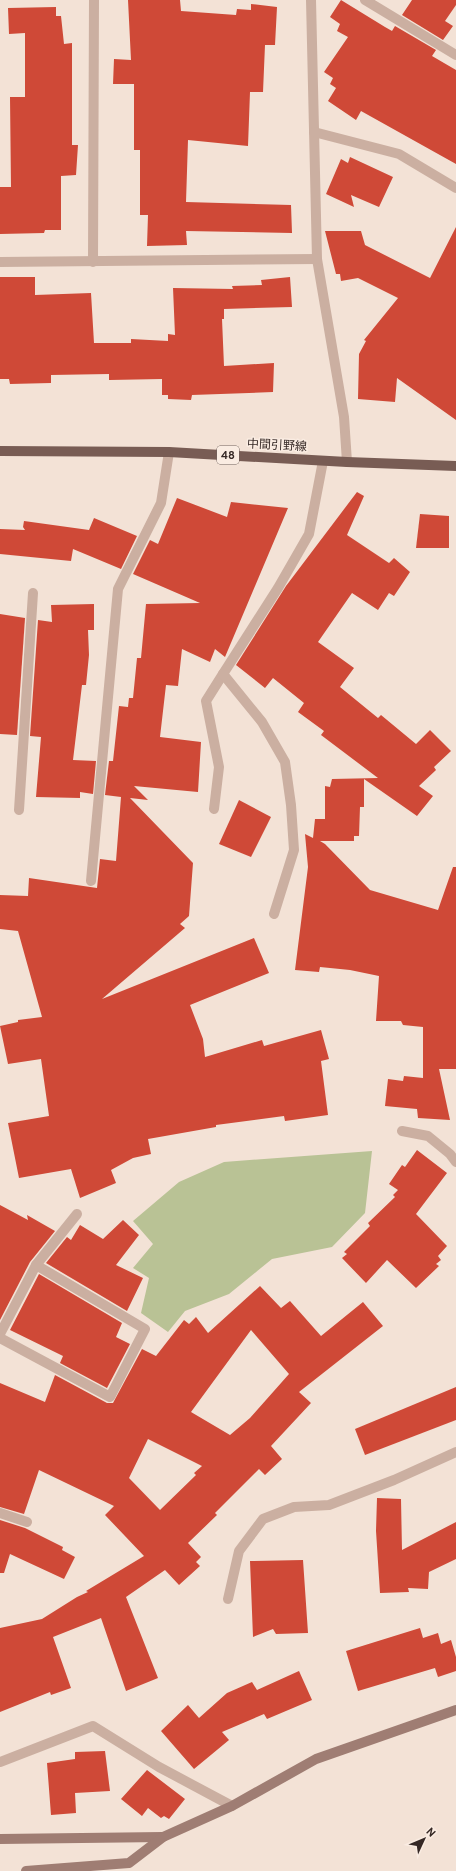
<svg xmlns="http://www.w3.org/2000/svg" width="456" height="1871" font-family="Overpass,'Noto Sans JP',sans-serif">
<rect width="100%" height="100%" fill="#f3e2d6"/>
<polygon fill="#b9c295" points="372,1151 365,1213 332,1247 272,1259 229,1294 185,1311 168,1332 141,1313 149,1278 133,1268 153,1244 133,1221 179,1182 224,1162"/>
<g fill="#cf4937" fill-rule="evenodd">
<polygon points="128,0 180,0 181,11 236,15 237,9 251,10 251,4 277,7 275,45 265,45 263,92 250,92 248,146 188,140 186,202 291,205 292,233 186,231 187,245 147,246 148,215 140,215 140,150 134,150 134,84 113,84 114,59 131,60"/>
<polygon points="341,0 385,27 392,31 395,26 436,50 432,56 456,70 456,164 361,111 356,120 328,101 336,88 330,84 333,78 324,72 348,37 337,31 340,24 330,17"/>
<polygon points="412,0 456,0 456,5 445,21 453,26 443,40 402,15"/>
<polygon points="56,7 56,16 61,16 64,44 72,43 72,145 78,145 76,175 61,176 61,230 45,230 44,233 0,234 0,187 11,187 10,97 25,97 25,33 9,34 8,8"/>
<polygon points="350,157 393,177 379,207 351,195 354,207 326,194 341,159 348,163"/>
<polygon points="456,227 456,420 397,378 395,402 358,399 359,354 366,341 364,340 398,298 358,278 341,281 340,274 336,274 325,231 361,231 365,245 430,278"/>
<polygon points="0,277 35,277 35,295 91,293 94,343 131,343 131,339 168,341 168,334 175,335 173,288 233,289 232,286 262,285 261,280 290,277 292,307 224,309 224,319 222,319 224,366 274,363 273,392 192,395 191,400 168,399 168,395 162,395 162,379 109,380 109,374 51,375 51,383 10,384 9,379 0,379"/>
<polygon points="357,492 364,496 347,535 389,563 394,558 410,572 394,596 389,593 378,610 352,593 318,642 354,668 340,687 378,718 381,715 416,744 430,730 451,751 434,767 436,770 419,786 433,796 417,816 364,779 364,807 360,807 359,836 354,836 354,841 320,841 325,844 370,890 438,910 453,867 456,867 456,1069 439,1069 450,1120 418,1118 417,1109 385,1106 388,1079 403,1081 404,1076 423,1078 423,1027 403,1025 401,1021 376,1021 379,976 350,970 320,967 319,972 295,970 308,867 305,834 313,838 315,819 325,819 325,786 330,787 332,779 378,778 321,735 324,731 298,712 304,703 273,678 265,688 236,665 286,586"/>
<polygon points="177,498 227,517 231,502 288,508 225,657 215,649 210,662 182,649 178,686 166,685 160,737 201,742 198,792 134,786 148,800 130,798 193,863 189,916 180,924 185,928 102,999 254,938 269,973 190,1005 203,1039 205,1057 262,1040 264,1046 321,1030 329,1059 321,1061 328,1115 285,1121 284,1116 216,1125 216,1127 148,1139 151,1154 133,1158 111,1170 116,1183 80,1198 71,1169 19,1178 8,1123 49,1116 41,1059 8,1064 0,1026 18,1022 18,1020 42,1017 18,931 0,929 0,895 28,896 29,878 97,888 100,859 116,861 121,797 105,795 109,761 113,761 119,706 128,707 129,698 133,698 137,658 141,658 146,604 200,603 133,574 150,540 158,544"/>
<polygon points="420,514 449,516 449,548 416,548"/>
<polygon points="94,518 137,536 121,569 73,549 71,561 0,554 0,529 25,530 23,527 24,521 89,530"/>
<polygon points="94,604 94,630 88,630 89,655 86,685 82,685 73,760 96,761 93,794 80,792 80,798 36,797 41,737 30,736 38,620 52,622 51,605"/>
<polygon points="0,614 25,618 17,735 0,734"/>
<polygon points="239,800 271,817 251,857 219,844"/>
<polygon points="417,1150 447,1173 416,1214 447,1246 438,1256 441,1260 436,1264 439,1266 416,1288 387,1260 366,1283 342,1258 347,1254 344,1252 370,1226 368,1223 395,1197 393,1195 398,1190 389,1184 402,1165 405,1167"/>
<polygon points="0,1205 28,1220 27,1215 55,1231 30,1262 0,1320"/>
<polygon points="123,1220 139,1235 116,1265 143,1278 127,1311 46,1263 67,1237 71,1240 80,1225 103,1239"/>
<polygon points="39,1274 122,1323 116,1337 130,1344 107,1388 60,1363 63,1356 10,1330"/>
<path d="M260 1286 281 1308 290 1301 321 1336 363 1302 383 1326 299 1392 311 1403 271 1446 282 1459 265 1475 259 1469 215 1513 217 1515 188 1543 201 1557 196 1562 200 1566 179 1585 165 1570 126 1597 158 1678 126 1691 101 1618 53 1637 71 1688 51 1695 50 1692 0 1712V1628L42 1619 77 1597 88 1592 86 1591 144 1556 105 1515 114 1506 39 1470 24 1514 0 1507V1383L45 1402 55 1375 107 1403H113L142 1349 156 1356 184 1320 189 1324 196 1317 208 1333ZM251 1330 289 1374 250 1418 230 1435 191 1412ZM148 1439 202 1466 194 1473 196 1475 160 1510 129 1478Z"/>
<polygon points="456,1387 456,1420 365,1455 355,1429"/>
<polygon points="377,1498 401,1499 402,1550 456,1522 456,1559 429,1572 428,1589 408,1588 409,1592 380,1593 376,1531"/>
<polygon points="0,1520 25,1528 63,1547 62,1550 75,1557 64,1579 10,1554 4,1573 0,1573"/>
<polygon points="303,1560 308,1633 276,1634 273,1629 253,1637 250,1561"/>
<polygon points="420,1628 423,1638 438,1633 441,1644 451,1640 456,1657 456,1671 438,1677 435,1668 358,1691 346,1651"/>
<polygon points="299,1671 312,1700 267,1719 264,1714 222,1732 229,1740 194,1769 161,1731 188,1705 199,1718 227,1693 252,1682 257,1690"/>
<polygon points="105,1751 110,1791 75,1793 76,1813 51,1815 47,1763 75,1759 75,1752"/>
<polygon points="147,1770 185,1799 169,1819 164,1816 161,1818 148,1808 142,1816 121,1799"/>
</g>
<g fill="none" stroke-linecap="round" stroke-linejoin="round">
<g stroke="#cbafa1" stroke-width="10">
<polyline points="311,0 317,259 344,417 347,462"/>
<polyline points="365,0 456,55"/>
<polyline points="314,132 399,154 456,188"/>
<polyline points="0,262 317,259"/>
<polyline points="93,262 94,0"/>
<polyline points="214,809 219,767 206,701 223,674"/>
<polyline points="19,810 33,593"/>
<polyline points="91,881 118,589 161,503 169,452"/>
<polyline points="274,914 294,850 291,805 285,762 262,722 223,674 278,588 309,534 323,461"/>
<polyline points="402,1131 428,1136 450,1154 456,1162"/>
<polyline points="0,1334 36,1265 77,1214"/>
<polyline points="0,1338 110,1397 145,1329 36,1265"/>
<polyline points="0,1513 27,1522"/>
<polyline points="228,1599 239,1551 263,1519 294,1507 329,1505 394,1480 456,1452"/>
<polyline points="0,1762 93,1726 159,1767 232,1806"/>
</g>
<g stroke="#9f7d73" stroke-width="10">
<polyline points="0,1839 163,1837"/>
<polyline points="26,1871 129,1863 163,1837 232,1806 316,1759 456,1710"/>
</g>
<polyline stroke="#785c54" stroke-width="10" points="0,451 169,452 347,462 456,466"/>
</g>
<g text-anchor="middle" stroke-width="3" stroke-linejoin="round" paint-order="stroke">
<rect fill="#faece2" stroke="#70635e" stroke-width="1" x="217" y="446" width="22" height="18" rx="3"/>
<g font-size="11" font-weight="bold" fill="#352825">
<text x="228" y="459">48</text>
</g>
<g font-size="12" fill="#352825" stroke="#faece2">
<text transform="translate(277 445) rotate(3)" y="4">中間引野線</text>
</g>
</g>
<g transform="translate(424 1839) rotate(46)" stroke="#faece2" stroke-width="3" paint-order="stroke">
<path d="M0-3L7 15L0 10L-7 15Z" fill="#352825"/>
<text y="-6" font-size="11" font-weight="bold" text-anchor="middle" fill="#352825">N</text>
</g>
</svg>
